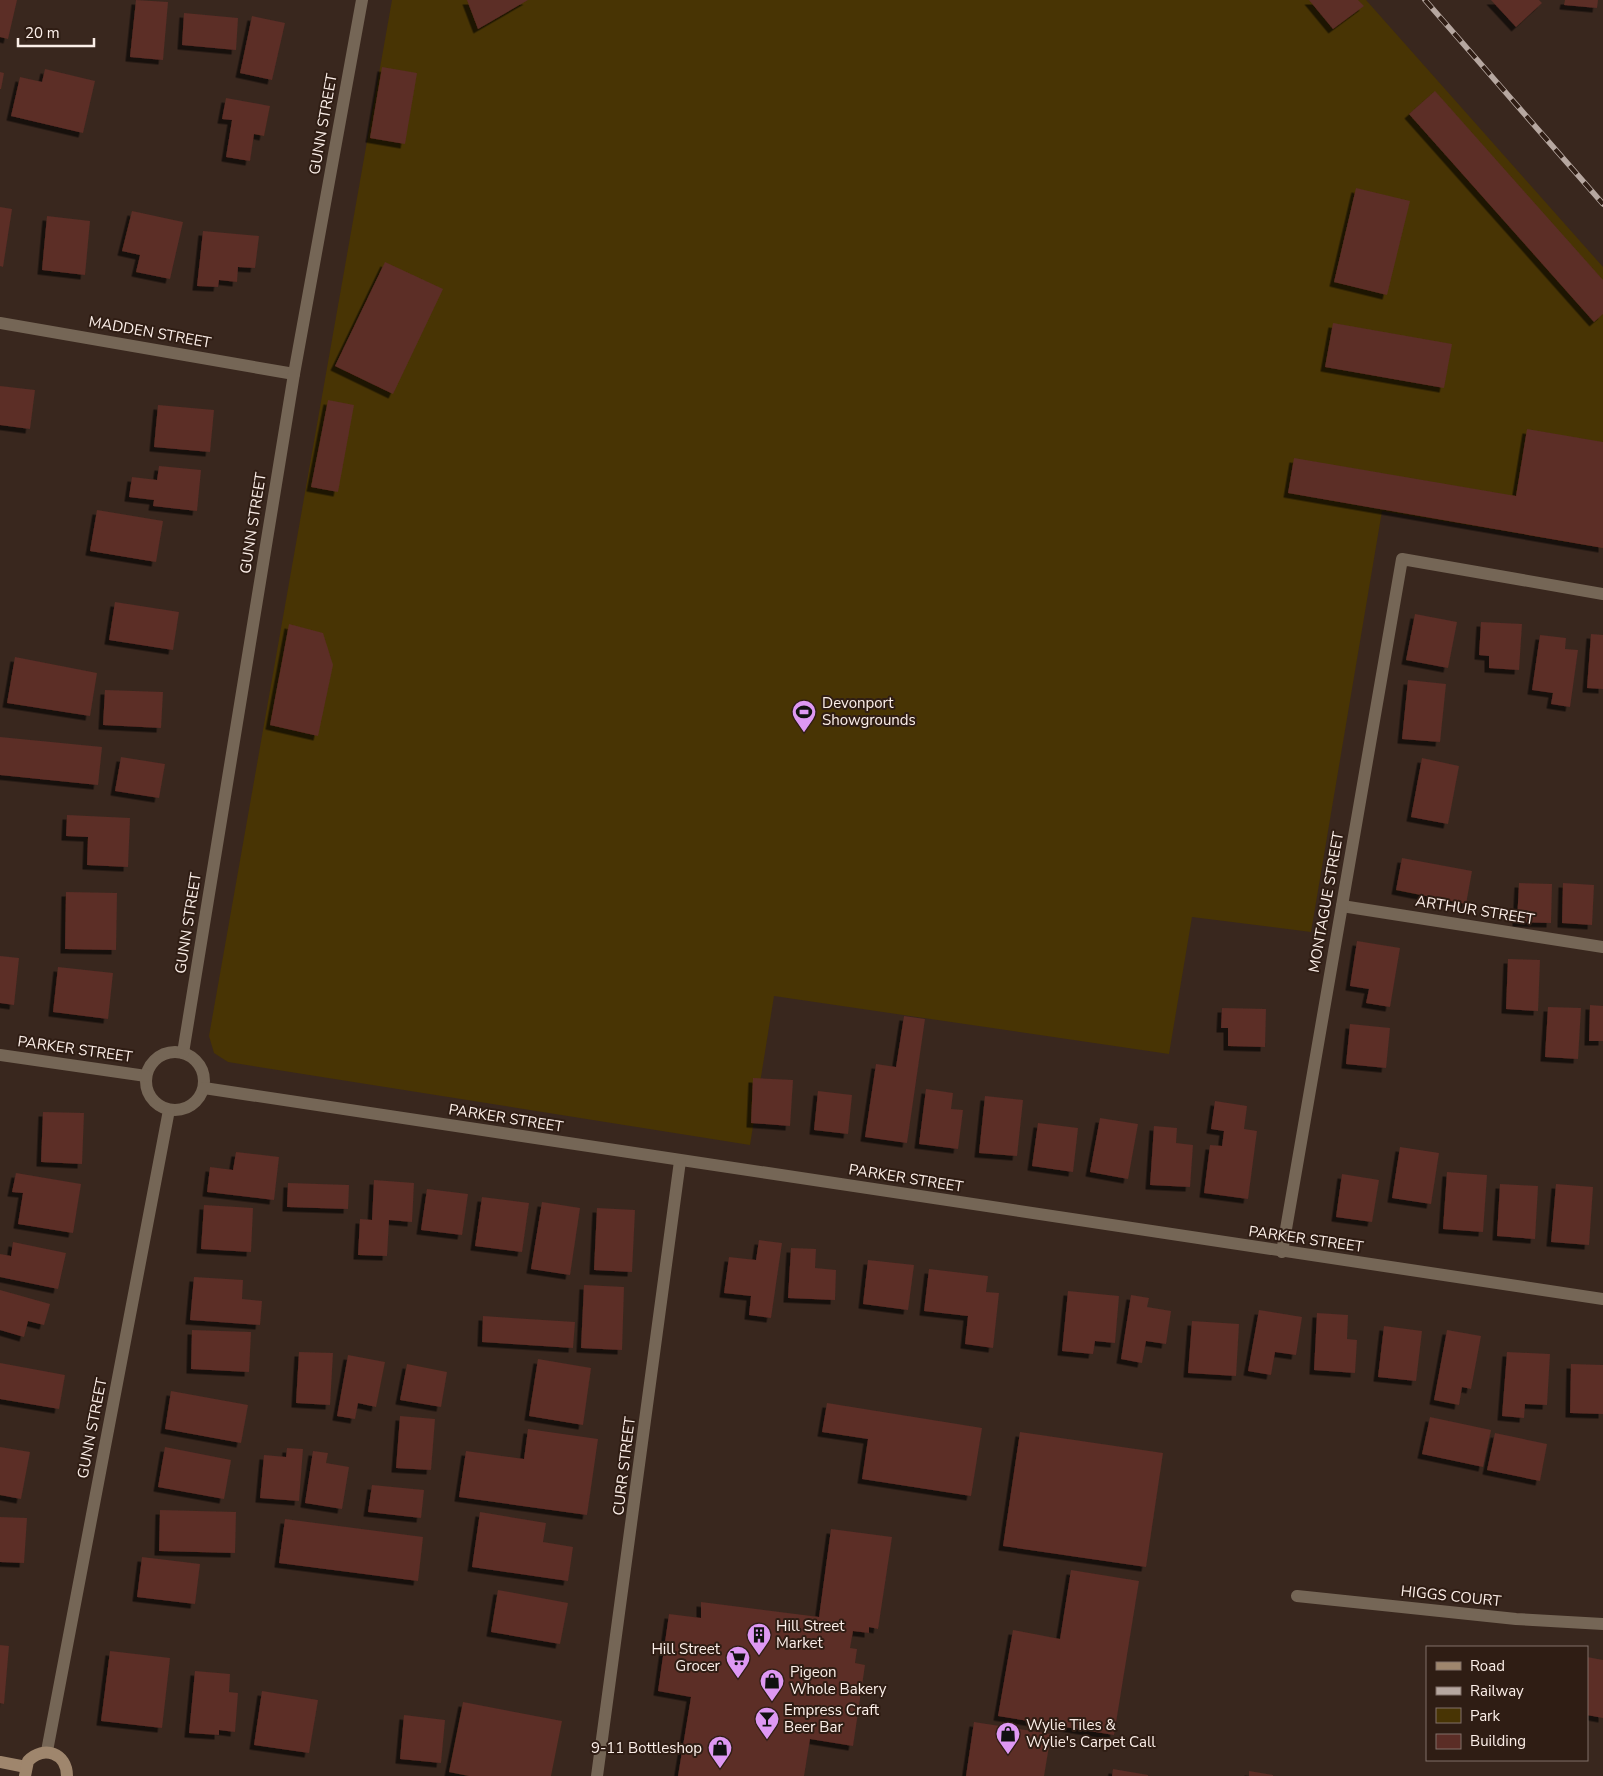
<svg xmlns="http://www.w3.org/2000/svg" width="1603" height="1776" font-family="'Nunito Sans',sans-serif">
<defs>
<filter id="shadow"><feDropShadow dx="-4.5" dy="4.5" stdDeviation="0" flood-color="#0009"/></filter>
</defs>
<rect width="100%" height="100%" fill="#39271e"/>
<polygon fill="#483404" points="392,0 1366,0 1603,267 1603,548 1382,511 1311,932 1192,917 1169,1054 774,996 750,1145 228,1062 214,1053 209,1036"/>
<g fill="#5b2d26" filter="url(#shadow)">
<polygon points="0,0 17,0 8,39 0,37"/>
<polygon points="136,0 168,2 163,60 130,57"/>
<polygon points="467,0 528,0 478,29"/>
<polygon points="1309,0 1358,0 1364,6 1333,29"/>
<polygon points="1491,0 1539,0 1542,3 1516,27"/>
<polygon points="1565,0 1598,0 1597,8 1564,5"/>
<polygon points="184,13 238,18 236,50 182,45"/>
<polygon points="252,16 285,23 272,80 240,73"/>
<polygon points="382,67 417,73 405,144 370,138"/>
<polygon points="45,69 95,81 83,133 11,116 20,77 42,82"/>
<polygon points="0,72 4,73 1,89 0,89"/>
<polygon points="1435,91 1603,280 1603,314 1594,322 1409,114"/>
<polygon points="226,98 270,106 264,136 254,134 250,161 226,157 232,120 222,119"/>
<polygon points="1356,188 1410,201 1387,295 1334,282"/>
<polygon points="0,207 12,209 3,267 0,266"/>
<polygon points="132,211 183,222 170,279 136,272 140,255 122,251"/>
<polygon points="47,216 90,221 85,275 42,270"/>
<polygon points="203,231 259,236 255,268 238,267 237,282 219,280 218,287 197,286"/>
<polygon points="385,262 443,289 393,394 335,366"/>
<polygon points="1333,323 1452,344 1444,388 1325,367"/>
<polygon points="0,386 35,390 30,429 0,425"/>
<polygon points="328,400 354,405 338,492 311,487"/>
<polygon points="158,405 214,410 210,452 154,447"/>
<polygon points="1527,429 1603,442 1603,548 1288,493 1294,458 1516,496"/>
<polygon points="159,466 201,470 197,511 153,506 154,500 129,497 132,477 157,480"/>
<polygon points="97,510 163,521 156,562 90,551"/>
<polygon points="115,602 179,612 173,650 109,640"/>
<polygon points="1415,614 1457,622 1448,668 1406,660"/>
<polygon points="1481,622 1522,624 1519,670 1489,668 1489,656 1479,655"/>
<polygon points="289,624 323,633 333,665 318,736 270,725"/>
<polygon points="1591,634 1603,635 1603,689 1587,688"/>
<polygon points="1540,635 1566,638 1565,649 1578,650 1570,707 1551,704 1553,693 1532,690"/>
<polygon points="15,657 97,673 90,716 7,703"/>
<polygon points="1408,680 1446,684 1440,742 1402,739"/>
<polygon points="105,690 163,692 161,728 103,725"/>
<polygon points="0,737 102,747 98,785 0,775"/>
<polygon points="121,757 165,764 159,798 115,791"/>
<polygon points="1422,758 1459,766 1448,824 1411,817"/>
<polygon points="67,815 130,818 128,867 87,865 88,837 66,836"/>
<polygon points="1402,858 1472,871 1466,904 1396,890"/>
<polygon points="1519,883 1552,884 1551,923 1517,922"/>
<polygon points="1563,883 1594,885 1592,925 1562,923"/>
<polygon points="66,892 117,893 116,950 65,949"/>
<polygon points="1357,941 1400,948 1390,1007 1366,1003 1369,989 1350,986"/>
<polygon points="0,956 19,958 14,1005 0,1003"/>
<polygon points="1508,959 1540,960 1538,1011 1506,1009"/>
<polygon points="58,967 113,973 108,1019 53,1012"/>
<polygon points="1590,1005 1603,1006 1603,1041 1589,1041"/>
<polygon points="1548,1007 1581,1008 1578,1059 1545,1057"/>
<polygon points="1222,1008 1266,1009 1265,1047 1228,1046 1228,1028 1221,1028"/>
<polygon points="904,1016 925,1019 907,1143 865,1137 876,1064 896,1067"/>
<polygon points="1350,1024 1390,1028 1386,1068 1346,1064"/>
<polygon points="753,1078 793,1080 790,1126 751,1123"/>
<polygon points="926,1089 953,1093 951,1109 963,1110 958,1149 919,1144"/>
<polygon points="818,1091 852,1095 848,1134 814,1130"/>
<polygon points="985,1096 1023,1100 1017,1156 979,1153"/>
<polygon points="1215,1101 1247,1106 1244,1129 1257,1131 1248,1199 1204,1193 1210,1145 1222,1146 1224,1131 1211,1129"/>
<polygon points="43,1112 84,1113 82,1164 41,1162"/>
<polygon points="1100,1118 1138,1124 1128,1179 1090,1172"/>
<polygon points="1038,1123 1078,1128 1073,1172 1032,1166"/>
<polygon points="1154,1126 1177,1128 1176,1143 1193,1145 1190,1187 1150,1185"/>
<polygon points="1400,1147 1439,1153 1431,1204 1392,1198"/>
<polygon points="236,1152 279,1157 274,1200 207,1192 210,1167 233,1170"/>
<polygon points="1447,1172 1487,1175 1483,1232 1443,1229"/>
<polygon points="16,1173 81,1184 73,1233 18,1224 23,1193 12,1192"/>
<polygon points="1342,1174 1379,1180 1372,1222 1336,1217"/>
<polygon points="374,1180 414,1183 412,1222 389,1220 387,1256 358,1255 360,1219 372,1220"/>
<polygon points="288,1183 349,1185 348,1209 287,1207"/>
<polygon points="1500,1184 1538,1186 1535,1239 1497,1236"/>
<polygon points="1556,1184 1593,1187 1589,1245 1551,1242"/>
<polygon points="427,1189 468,1194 462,1235 421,1230"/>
<polygon points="482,1197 529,1203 522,1252 475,1246"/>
<polygon points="542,1202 580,1208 570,1275 531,1269"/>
<polygon points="204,1205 253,1208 251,1252 201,1249"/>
<polygon points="597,1208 635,1210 632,1272 594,1270"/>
<polygon points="759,1240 782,1243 771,1318 749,1315 751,1296 724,1293 729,1257 756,1260"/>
<polygon points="13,1242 66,1253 58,1289 0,1277 0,1254 11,1256"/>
<polygon points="791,1248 816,1249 815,1268 836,1270 835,1300 788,1298"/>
<polygon points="868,1260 914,1265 908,1310 863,1304"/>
<polygon points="929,1269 988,1276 986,1292 999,1293 993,1348 965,1344 968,1316 924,1311"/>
<polygon points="194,1277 243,1280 242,1299 262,1301 260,1325 190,1320"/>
<polygon points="584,1285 624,1287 622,1350 581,1348"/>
<polygon points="0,1290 50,1304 44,1325 28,1321 24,1337 0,1330"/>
<polygon points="1068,1291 1119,1296 1115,1343 1095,1341 1093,1354 1062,1351"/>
<polygon points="1131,1295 1149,1298 1147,1307 1171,1311 1166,1344 1146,1341 1142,1363 1121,1359"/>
<polygon points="1259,1310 1302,1317 1296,1355 1275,1352 1271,1375 1248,1371"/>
<polygon points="1317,1313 1348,1315 1347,1339 1357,1340 1355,1373 1314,1370"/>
<polygon points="483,1316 575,1322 573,1348 482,1342"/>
<polygon points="1192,1321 1239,1324 1236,1376 1188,1373"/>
<polygon points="1384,1326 1422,1331 1416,1381 1378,1377"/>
<polygon points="192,1330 251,1332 249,1372 191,1369"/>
<polygon points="1447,1330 1481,1336 1471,1389 1462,1387 1459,1405 1434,1400"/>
<polygon points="299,1352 333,1353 330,1405 296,1403"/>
<polygon points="1507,1352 1550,1354 1547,1405 1525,1404 1524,1418 1502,1416"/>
<polygon points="348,1355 385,1362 376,1407 358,1403 355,1419 337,1416"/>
<polygon points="538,1359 591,1368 583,1425 529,1416"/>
<polygon points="0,1363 65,1375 59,1409 0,1399"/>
<polygon points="407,1364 447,1372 441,1407 400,1400"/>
<polygon points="1571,1364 1603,1365 1603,1414 1570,1413"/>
<polygon points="171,1391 248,1405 241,1443 165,1429"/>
<polygon points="827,1403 982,1428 971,1496 862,1479 868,1439 822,1432"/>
<polygon points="400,1416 435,1419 431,1470 396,1468"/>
<polygon points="1430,1417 1491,1430 1483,1467 1422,1454"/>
<polygon points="528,1429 598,1439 587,1515 459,1497 466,1451 524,1459"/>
<polygon points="1020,1432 1163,1453 1146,1567 1003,1546"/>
<polygon points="1495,1433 1547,1444 1540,1481 1487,1470"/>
<polygon points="0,1447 30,1452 21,1499 0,1495"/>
<polygon points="165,1447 231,1460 224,1499 158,1487"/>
<polygon points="287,1448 303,1449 299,1501 260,1498 264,1455 286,1457"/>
<polygon points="313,1451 328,1453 326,1463 349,1467 342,1509 305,1503"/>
<polygon points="372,1485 424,1490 421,1518 368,1512"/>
<polygon points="160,1510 236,1512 235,1553 159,1551"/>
<polygon points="480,1512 546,1523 543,1542 573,1547 568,1581 472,1567"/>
<polygon points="0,1517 27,1518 24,1563 0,1562"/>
<polygon points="285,1519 423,1537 418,1581 279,1563"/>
<polygon points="831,1529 892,1537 878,1629 869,1627 869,1633 853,1631 850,1648 857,1649 855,1663 865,1665 853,1746 810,1739 804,1776 678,1776 691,1697 658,1691 669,1614 701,1618 701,1602 819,1617"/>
<polygon points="142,1557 200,1564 195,1604 137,1597"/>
<polygon points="1071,1570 1139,1581 1114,1735 998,1716 1013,1630 1060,1639"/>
<polygon points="498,1590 568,1603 560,1644 491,1632"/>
<polygon points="0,1645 9,1646 4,1704 0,1703"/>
<polygon points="110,1651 170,1658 162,1728 101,1721"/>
<polygon points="1587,1657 1603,1660 1603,1718 1587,1715"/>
<polygon points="195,1671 230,1674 229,1692 238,1693 235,1732 219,1730 219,1735 189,1733"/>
<polygon points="262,1691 318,1700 309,1753 254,1745"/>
<polygon points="463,1702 562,1721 551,1776 469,1776 449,1772"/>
<polygon points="404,1715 445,1720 441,1763 400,1759"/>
<polygon points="974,1722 1051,1734 1044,1776 966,1776"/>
<polygon points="1113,1769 1148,1775 1148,1776 1112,1776"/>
<polygon points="1249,1771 1273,1775 1273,1776 1249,1776"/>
</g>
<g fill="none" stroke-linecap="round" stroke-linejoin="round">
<g stroke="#756656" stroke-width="12">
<polyline points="0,323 294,374"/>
<polyline points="1342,906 1603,947"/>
<circle cx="175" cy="1081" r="29"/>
<polyline points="183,1053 294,374 362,0"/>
<polyline points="0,1055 146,1076"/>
<polyline points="204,1088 1603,1299"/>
<polyline points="1282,1252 1402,559 1603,594"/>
<polyline points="1297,1596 1516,1619 1603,1624"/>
<polyline points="47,1751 169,1110"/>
<polyline points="597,1776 680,1161"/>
</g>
<g stroke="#9f866d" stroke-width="12">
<polyline points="0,1762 26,1767"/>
<path d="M25 1776 28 1761C44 1745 67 1753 67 1776"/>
</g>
<defs>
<polyline id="rail" points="1425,0 1603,204"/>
</defs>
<use href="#rail" stroke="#b6a7a0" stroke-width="5.5"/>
<use href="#rail" stroke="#2f1d14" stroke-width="4" stroke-dasharray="11" stroke-linecap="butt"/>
</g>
<defs>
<symbol id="stadium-pin" viewBox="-11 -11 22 30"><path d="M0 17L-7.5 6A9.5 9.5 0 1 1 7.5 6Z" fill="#de98f3" stroke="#2f1d14"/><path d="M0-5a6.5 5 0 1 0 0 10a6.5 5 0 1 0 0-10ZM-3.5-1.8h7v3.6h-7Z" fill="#111"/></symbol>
<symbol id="building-pin" viewBox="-11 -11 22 30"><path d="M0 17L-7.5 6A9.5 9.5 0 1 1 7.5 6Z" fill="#de98f3" stroke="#2f1d14"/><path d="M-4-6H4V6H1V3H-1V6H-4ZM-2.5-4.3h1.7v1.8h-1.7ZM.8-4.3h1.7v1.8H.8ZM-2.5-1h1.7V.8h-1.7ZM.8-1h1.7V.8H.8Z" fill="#111"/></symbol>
<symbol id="supermarket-pin" viewBox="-11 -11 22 30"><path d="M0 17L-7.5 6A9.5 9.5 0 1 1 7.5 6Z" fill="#de98f3" stroke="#2f1d14"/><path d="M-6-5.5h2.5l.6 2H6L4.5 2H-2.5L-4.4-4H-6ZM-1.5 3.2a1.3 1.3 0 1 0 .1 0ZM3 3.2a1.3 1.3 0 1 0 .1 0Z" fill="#111"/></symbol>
<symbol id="shop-pin" viewBox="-11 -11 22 30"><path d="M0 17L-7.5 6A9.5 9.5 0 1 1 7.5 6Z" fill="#de98f3" stroke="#2f1d14"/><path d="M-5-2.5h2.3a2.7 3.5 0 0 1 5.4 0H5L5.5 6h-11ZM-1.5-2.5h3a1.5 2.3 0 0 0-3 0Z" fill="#111"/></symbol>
<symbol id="bar-pin" viewBox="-11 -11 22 30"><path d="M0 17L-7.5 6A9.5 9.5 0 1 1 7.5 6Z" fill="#de98f3" stroke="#2f1d14"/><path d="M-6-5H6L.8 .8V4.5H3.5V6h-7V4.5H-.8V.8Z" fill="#111"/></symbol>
</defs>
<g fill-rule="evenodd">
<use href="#stadium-pin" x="790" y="698" width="28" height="38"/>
<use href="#building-pin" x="745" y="1621" width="28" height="38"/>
<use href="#supermarket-pin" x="724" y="1644" width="28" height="38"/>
<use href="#shop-pin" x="758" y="1667" width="28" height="38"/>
<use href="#bar-pin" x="753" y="1705" width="28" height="38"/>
<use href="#shop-pin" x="994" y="1720" width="28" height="38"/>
<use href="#shop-pin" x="706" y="1734" width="28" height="38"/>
</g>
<g text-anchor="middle" stroke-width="4" stroke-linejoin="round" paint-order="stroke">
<g font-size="15" fill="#fcefe9" stroke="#2f1d14">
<text transform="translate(323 124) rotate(-80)" y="5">GUNN STREET</text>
<text transform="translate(150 332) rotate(10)" y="5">MADDEN STREET</text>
<text transform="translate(253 523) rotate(-81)" y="5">GUNN STREET</text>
<text transform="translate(1326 902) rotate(-80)" y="5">MONTAGUE STREET</text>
<text transform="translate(1475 910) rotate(9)" y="5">ARTHUR STREET</text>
<text transform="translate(188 923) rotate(-81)" y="5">GUNN STREET</text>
<text transform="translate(75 1049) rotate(8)" y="5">PARKER STREET</text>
<text transform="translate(506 1118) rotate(9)" y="5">PARKER STREET</text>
<text transform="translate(906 1178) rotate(9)" y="5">PARKER STREET</text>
<text transform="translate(1306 1239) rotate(8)" y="5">PARKER STREET</text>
<text transform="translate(92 1428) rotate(-79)" y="5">GUNN STREET</text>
<text transform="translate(624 1466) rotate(-83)" y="5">CURR STREET</text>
<text transform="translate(1451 1596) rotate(6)" y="5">HIGGS COURT</text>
</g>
<g font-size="15" fill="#fcefe9" stroke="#2f1d14" text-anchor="start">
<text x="822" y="708">Devonport<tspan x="822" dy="17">Showgrounds</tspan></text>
<text x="776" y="1631">Hill Street<tspan x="776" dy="17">Market</tspan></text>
<text x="720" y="1654" text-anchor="end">Hill Street<tspan x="720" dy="17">Grocer</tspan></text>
<text x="790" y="1677">Pigeon<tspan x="790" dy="17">Whole Bakery</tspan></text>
<text x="784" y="1715">Empress Craft<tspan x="784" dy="17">Beer Bar</tspan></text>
<text x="1026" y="1730">Wylie Tiles &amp;<tspan x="1026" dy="17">Wylie's Carpet Call</tspan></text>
<text x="702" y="1753" text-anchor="end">9-11 Bottleshop</text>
</g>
</g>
<rect x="1426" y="1646" width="162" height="115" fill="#2f1d14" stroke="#817169"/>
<rect x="1436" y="1662" width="25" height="8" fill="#9f866d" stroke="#817169"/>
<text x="1470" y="1671" font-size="15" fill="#fcefe9">Road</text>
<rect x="1436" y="1687" width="25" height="8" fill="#b6a7a0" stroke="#817169"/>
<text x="1470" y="1696" font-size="15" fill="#fcefe9">Railway</text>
<rect x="1436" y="1708" width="25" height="15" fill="#483404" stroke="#817169"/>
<text x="1470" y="1721" font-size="15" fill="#fcefe9">Park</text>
<rect x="1436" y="1734" width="25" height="15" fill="#5b2d26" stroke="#817169"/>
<text x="1470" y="1746" font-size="15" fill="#fcefe9">Building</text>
<path d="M18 38v8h76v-8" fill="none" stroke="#fcefe9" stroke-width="2.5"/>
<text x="25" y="38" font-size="15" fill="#fcefe9" stroke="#2f1d14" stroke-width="4" paint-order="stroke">20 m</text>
</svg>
